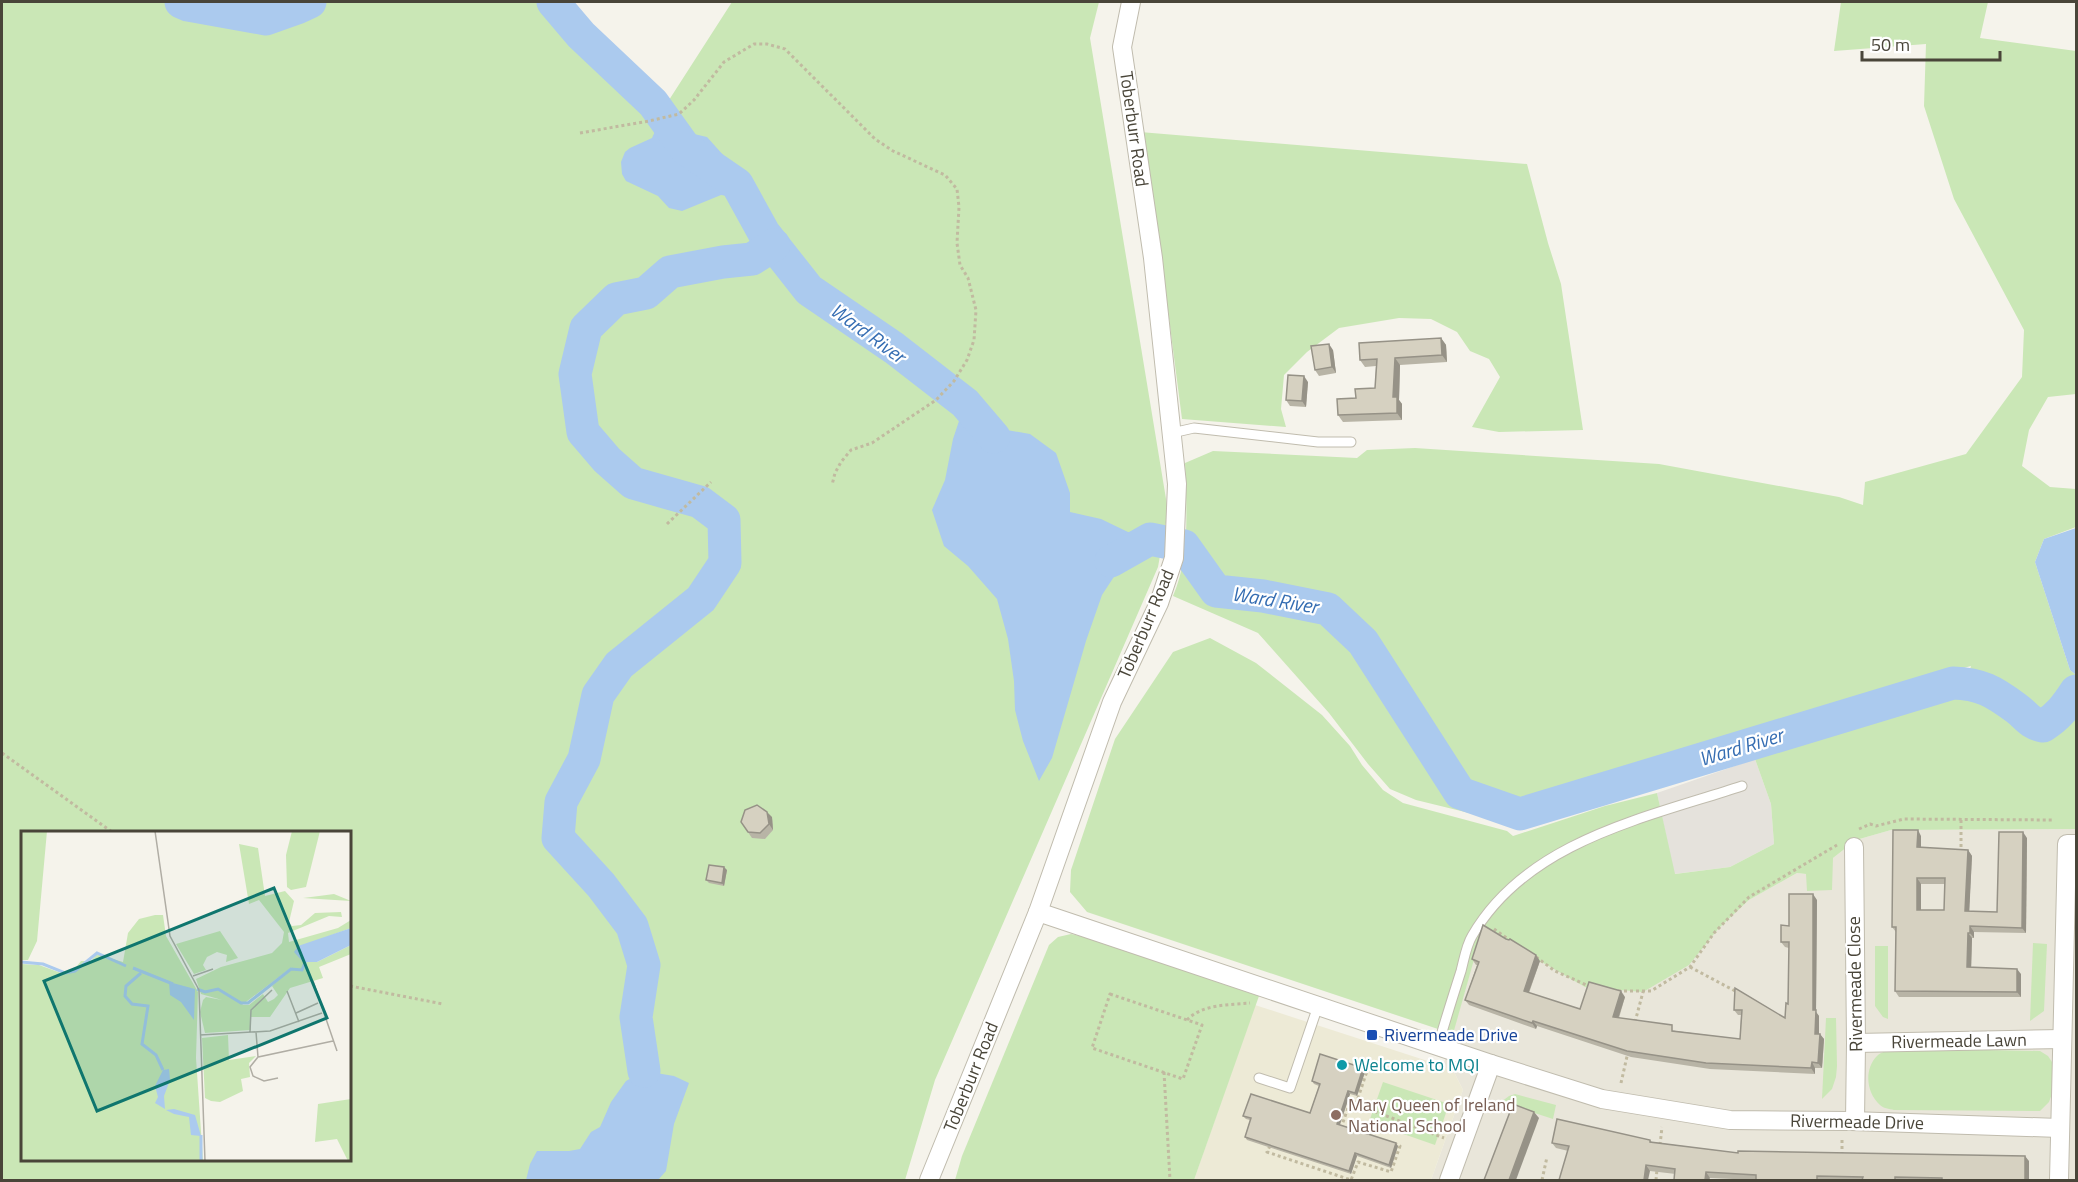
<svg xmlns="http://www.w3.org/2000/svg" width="2078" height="1182" font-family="'Titillium Web',sans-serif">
<rect width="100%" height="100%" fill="#f5f3eb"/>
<polygon fill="#e9e6da" points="2076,829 2076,1180 1431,1180 1463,1090 1455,1074 1443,1066 1483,928 1718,929 1749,900 1797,873 1806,874 1833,858 1856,840 1891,830"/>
<polygon fill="#e5e2dc" points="1755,759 1771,804 1774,844 1730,867 1674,874 1657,793"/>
<polygon fill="#edead6" points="1255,1005 1443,1066 1455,1074 1463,1090 1431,1180 1194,1180"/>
<g fill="#cae7b6" fill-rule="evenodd">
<path d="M2 2H197L254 11 273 2H547L669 100 732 2H1099L1090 38 1168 511 1158 567 935 1080 905 1180H2ZM22 832H350V1160H22Z"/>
<path d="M1841 2H1988L1980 38 2076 51V394L2048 397 2029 430 2022 466 2050 487 2076 489V527L2044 539 2035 562 2070 670 2076 675V829L1891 830 1856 840 1833 858 1832 890 1807 891 1806 874 1797 873 1749 900 1718 929 1689 965 1643 992 1585 987 1483 928 1453 1034 1087 912 1070 892 1071 870 1115 739 1173 652 1210 638 1256 663 1322 715 1350 746 1362 765 1383 790 1403 803 1507 831 1513 836 1605 806 1657 793 1675 874 1730 867 1774 844 1771 804 1755 759 1964 693 1971 666 1948 672 1912 690 1526 807 1513 808 1506 822 1416 800 1390 789 1368 764 1329 713 1258 633 1173 596C1191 555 1186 507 1185 463L1213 451 1357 458 1367 450 1415 448 1659 464 1839 497 1863 505 1865 482 1966 454 2022 377 2024 330 1954 199 1924 106 1926 44 1834 51Z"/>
<polygon points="1140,132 1527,164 1548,243 1561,284 1583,430 1499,432 1472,427 1500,377 1489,359 1470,351 1457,332 1431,319 1399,318 1339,328 1307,352 1284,375 1281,409 1286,427 1182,419 1163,272"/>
<polygon points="1071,934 1084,937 1259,996 1194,1180 955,1180 962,1156 1049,945 1058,937"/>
<polygon points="2033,943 2047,944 2044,1011 2030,1021"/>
<polygon points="1875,946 1888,946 1888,1019 1883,1017 1875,1006"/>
<polygon points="1826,1018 1836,1018 1837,1066 1836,1077 1832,1089 1822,1099"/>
<path d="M1894 1048 2040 1051 2048 1056 2054 1065 2053 1091 2049 1102 2040 1111 1894 1110C1889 1109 1883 1108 1880 1105 1866 1093 1864 1069 1877 1056 1881 1052 1889 1050 1894 1048Z"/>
<polygon points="1383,1082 1449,1104 1435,1145 1369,1122"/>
<polygon points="1515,1094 1556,1105 1553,1119 1501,1102 1509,1096"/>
</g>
<g fill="#abcaee">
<polygon points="672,118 681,131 707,137 724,156 744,172 746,180 758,201 741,212 733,197 721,195 682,211 669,208 658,196 626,181 622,174 621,162 625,152 630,148 652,138 657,127 655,123"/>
<polygon points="965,403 996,428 1030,434 1056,453 1070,493 1070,512 1101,519 1128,532 1150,539 1121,566 1102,595 1086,641 1052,758 1039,781 1023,741 1015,710 1014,681 1008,639 997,599 968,566 944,546 932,510 945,480 953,439"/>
<polygon points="2076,528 2076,675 2070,670 2035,562 2044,539"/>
<polygon points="644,1071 674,1076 689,1083 674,1124 666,1171 658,1180 526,1180 530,1164 537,1151 569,1151 580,1149 591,1132 600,1127 611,1102 626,1081"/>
</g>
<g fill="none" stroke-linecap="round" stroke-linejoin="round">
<g stroke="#abcaee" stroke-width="33">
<polyline points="181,2 188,5 266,19 297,8 310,2"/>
<polyline points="553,2 581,35 653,103 686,149 737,184 764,233 809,290 894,348 965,403 994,437"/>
<path d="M1111 561 1150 539 1184 546 1216 591 1263 596 1328 609 1363 642 1460 793 1520 814 1953 683C1981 684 1993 691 2016 708 2027 716 2029 723 2043 726 2058 717 2067 705 2076 691"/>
<polyline points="644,1071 636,1017 644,965 632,926 601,885 558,838 561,802 584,759 598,695 619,665 701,599 725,563 724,520 700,502 633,483 607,460 583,432 575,374 586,328 616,299 646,293 670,272 723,262 752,259 774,245"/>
</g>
<defs>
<g id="lane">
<polyline points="1172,433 1194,428 1318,442 1351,442"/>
<path d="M1438 1046C1445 1021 1453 996 1461 971 1464 960 1466 946 1472 936 1527 841 1645 818 1742 786"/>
<polyline points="1259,1078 1290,1088 1318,1006"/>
</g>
<g id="street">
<polyline points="1854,847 1856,1043 1855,1121"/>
<polyline points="1038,912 1491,1064 1602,1099 1730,1120 1851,1121 2059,1128"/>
<polyline points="1856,1043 2062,1039"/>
<polyline points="929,1180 1038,912 1112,702 1159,603 1174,558 1177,484 1153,258 1122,47 1131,2"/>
<polyline points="1449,1180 1491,1064"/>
<polyline points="2059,1180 2067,844 2076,844"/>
</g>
</defs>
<use href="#lane" stroke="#c0bcae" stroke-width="11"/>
<use href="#street" stroke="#c0bcae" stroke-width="20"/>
<g stroke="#c1baa0" stroke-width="3" stroke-dasharray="3 3" stroke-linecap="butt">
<polyline points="580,133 649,121 679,114 694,100 724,62 754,44 767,44 785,49 875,139 893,151 945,175 957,189 959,207 957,243 960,265 968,278 976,310 974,340 967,360 954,381 936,400 872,443 851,450 841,462 835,473 832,485"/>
<polyline points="667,524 711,482"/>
<polyline points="2,753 112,832"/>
<polyline points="1859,829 1870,824 1876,826 1904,819 2053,820"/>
<polyline points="1961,853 1961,818"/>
<polyline points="1494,929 1511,941"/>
<polyline points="1536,957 1555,971 1591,987"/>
<polyline points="1690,967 1737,992"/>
<polyline points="350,986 443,1004"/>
<polyline points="1618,991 1651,991 1690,967 1714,933 1749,897 1837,845"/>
<polygon points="1110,994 1202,1025 1183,1079 1092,1048"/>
<path d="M1187 1020C1202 1004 1229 1005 1250 1003"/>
<polyline points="1635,1022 1643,992"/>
<polyline points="1164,1072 1170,1180"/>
<polyline points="1621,1083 1628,1052"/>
<polyline points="1356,1104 1367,1071 1362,1069"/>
<polyline points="1341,1128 1350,1102 1444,1138"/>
<polyline points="1842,1140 1842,1154"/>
<polyline points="1660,1145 1662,1127"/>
<polyline points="1270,1146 1267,1152 1351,1180 1358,1162 1391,1172 1400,1146 1396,1144"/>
<polyline points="1542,1180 1547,1157"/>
<polyline points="1656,1180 1657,1169"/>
</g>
<use href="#lane" stroke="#fff" stroke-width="9"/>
<use href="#street" stroke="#fff" stroke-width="18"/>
</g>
<g fill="#b8b4a6" fill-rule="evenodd">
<polygon points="1441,338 1446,345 1447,362 1400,365 1399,400 1402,404 1402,420 1343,422 1338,415 1375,388 1376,366 1365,367 1360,360"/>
<polygon points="1333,350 1336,373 1319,376 1315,370"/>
<polygon points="1308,382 1306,407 1290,406 1286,400"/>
<polygon points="772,817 773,830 765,839 752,838 741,822"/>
<path d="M1921 836V848L1968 850 1972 856 1969 911 1997 912 2027 838 2026 933 1974 932V938H1972L1971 967 2021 974V997H1899L1895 991 1896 932 1892 927ZM1921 884H1945L1944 910H1921Z"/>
<polygon points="727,870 724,886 709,883 706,880"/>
<polygon points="1817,900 1816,1012 1819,1016 1819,1034 1824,1039 1822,1068 1815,1068 1815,1074 1710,1069 1631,1057 1537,1026 1536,1029 1469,1005 1465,1000 1477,965 1476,965 1472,959 1540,961 1529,993 1580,1009 1625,997 1619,1018 1676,1031 1740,1039 1741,1015 1738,1015 1734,1010 1735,988 1785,1018 1788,1004 1789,948 1785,947 1781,942 1789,926"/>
<polygon points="1365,1072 1357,1096 1350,1094 1340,1125 1398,1146 1391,1168 1357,1156 1351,1174 1247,1140 1245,1137 1250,1120 1246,1119 1243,1116 1310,1113 1319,1086 1314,1084 1312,1081"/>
<polygon points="1650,1140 1652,1142 1738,1153 2029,1161 2029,1180 1756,1180 1710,1178 1650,1171 1556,1148 1552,1143"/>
</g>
<g fill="#969287">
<polygon points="1441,338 1446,345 1447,362 1442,355"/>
<polygon points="1329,344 1333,350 1336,373 1332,367"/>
<polygon points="1395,358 1400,365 1399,400 1402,404 1402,420 1397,413 1393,397"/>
<polygon points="1304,376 1308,382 1306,407 1302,401"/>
<polygon points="767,812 772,817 773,830 769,824"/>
<polygon points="1918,830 1921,836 1921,853 1917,847"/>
<polygon points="2023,832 2027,838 2026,933 2022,928"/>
<polygon points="1968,850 1972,856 1969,917 1965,911"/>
<polygon points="724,867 727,870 724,886 722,883"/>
<polygon points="1917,878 1921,884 1921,915 1917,910"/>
<polygon points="1813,894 1817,900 1816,1012 1819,1016 1819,1039 1815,1034 1813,1010"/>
<polygon points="1970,926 1974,932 1974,938 1970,933"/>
<polygon points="1968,933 1972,938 1971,973 1967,967"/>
<polygon points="1536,955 1540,961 1527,997 1524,991"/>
<polygon points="2017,969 2021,974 2021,997 2017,992"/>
<polygon points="1621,991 1625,997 1617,1022 1613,1017"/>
<polygon points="1533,1021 1537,1026 1536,1029 1532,1023"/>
<polygon points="1820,1034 1824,1039 1822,1068 1818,1063"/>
<polygon points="1812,1062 1815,1068 1815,1074 1811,1068"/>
<polygon points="1363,1068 1365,1072 1357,1096 1355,1093"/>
<polygon points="1348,1091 1350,1094 1339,1127 1337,1124"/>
<polygon points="1534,1112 1539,1118 1516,1180 1509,1180"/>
<polygon points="1396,1143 1398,1146 1391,1168 1389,1165"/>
<polygon points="1355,1153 1357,1156 1351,1174 1349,1171"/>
<polygon points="2025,1156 2029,1161 2029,1180 2025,1180"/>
<polygon points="1646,1165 1650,1171 1648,1180 1644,1180"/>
<polygon points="1706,1172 1710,1178 1709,1180 1705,1180"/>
</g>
<g fill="#d6d1c1" stroke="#969287" stroke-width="1.5" fill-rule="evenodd">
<polygon points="1441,338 1442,355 1395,358 1393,397 1397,397 1397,413 1338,415 1337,399 1356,398 1355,389 1375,388 1377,359 1360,360 1359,343"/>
<polygon points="1329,344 1332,367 1315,370 1311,346"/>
<polygon points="1288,375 1304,376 1302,401 1286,400"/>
<polygon points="757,805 767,812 769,824 760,833 748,832 741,822 745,810"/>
<path d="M1893 830H1918L1917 847 1968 850 1965 911 1997 912 1999 832H2023L2022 928 1970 926V933H1968L1967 967 2017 969V992L1895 991 1896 927H1892ZM1917 878H1945L1944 910H1917Z"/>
<polygon points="709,865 724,867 722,883 706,880"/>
<polygon points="1789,894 1813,894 1813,1010 1816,1010 1815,1034 1820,1034 1818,1063 1812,1062 1811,1068 1706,1063 1627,1051 1533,1021 1532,1023 1465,1000 1479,962 1472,959 1483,925 1506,939 1509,940 1510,939 1536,955 1524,991 1580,1009 1589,982 1621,991 1613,1017 1672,1025 1672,1031 1740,1039 1742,1010 1734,1010 1735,988 1785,1018 1786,1003 1788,1004 1789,942 1781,942 1781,925 1789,926"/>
<polygon points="1320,1054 1363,1068 1355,1093 1348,1091 1337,1124 1396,1143 1389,1165 1355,1153 1349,1171 1245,1137 1251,1118 1243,1116 1251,1094 1310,1113 1320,1084 1312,1081"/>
<polygon points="1513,1104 1534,1112 1509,1180 1484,1180"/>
<polygon points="1557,1119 1650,1140 1650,1142 1738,1153 1738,1151 2025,1156 2025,1180 1942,1180 1942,1178 1895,1177 1895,1180 1862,1180 1863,1177 1817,1176 1817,1180 1756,1180 1756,1175 1706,1172 1705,1180 1674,1180 1675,1169 1646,1165 1644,1180 1559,1180 1569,1146 1552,1143"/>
</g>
<rect fill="#1a4fb4" stroke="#fff" stroke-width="2" x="1366" y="1029" width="12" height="12" rx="3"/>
<circle fill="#0f9aa8" stroke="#fff" stroke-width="2" cx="1342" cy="1065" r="6"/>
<circle fill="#8d6e63" stroke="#fff" stroke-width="2" cx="1336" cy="1115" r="6"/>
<g text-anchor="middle" stroke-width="4.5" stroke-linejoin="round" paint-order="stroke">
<g font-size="18" fill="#494539" stroke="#fff">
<text transform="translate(1134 129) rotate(82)" y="6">Toberburr Road</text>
<text transform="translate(1146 624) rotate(-67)" y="6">Toberburr Road</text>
<text transform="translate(1855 984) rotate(-91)" y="6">Rivermeade Close</text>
<text transform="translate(1959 1041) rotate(-1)" y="6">Rivermeade Lawn</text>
<text transform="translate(971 1077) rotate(-68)" y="6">Toberburr Road</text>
<text transform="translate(1857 1122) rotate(1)" y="6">Rivermeade Drive</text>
</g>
<g font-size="18" fill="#164399" stroke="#fff" text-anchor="start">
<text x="1384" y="1041">Rivermeade Drive</text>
</g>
<g font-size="18" fill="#0d838f" stroke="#fff" text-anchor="start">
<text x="1354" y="1071">Welcome to MQI</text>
</g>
<g font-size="18" fill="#785e54" stroke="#fff" text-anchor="start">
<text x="1348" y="1111">Mary Queen of Ireland<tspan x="1348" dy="21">National School</tspan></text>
</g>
<g font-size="20" font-style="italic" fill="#356db2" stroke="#fff">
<text transform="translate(868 333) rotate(36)" y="7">Ward River</text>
<text transform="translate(1275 600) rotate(9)" y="7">Ward River</text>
<text transform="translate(1741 747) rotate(-17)" y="7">Ward River</text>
</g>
</g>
<g transform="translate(21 831)">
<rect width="330" height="330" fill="#f5f3eb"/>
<path d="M0 0H26L16 110 7 129H0ZM271 0H299L285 56 270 59 266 56 265 24ZM218 13 237 17 244 65 264 60 273 70 268 91 271 95 280 94 294 82 320 81 321 86 308 85 267 102 268 111 317 97 330 89V97L303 107 282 131H296L330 114V123L298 136 302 147 269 157 249 186H229L230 199 184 202 179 181 182 169 185 166 201 169 180 163 175 148 200 136 251 122 261 112 263 101 238 69 228 73ZM271 136 251 155 257 164 253 168 247 171 242 163 228 174H221ZM313 63 330 70 282 67 298 65ZM134 84H142L145 105 177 161 175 227 182 330H0V133L18 134 40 142 52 140 60 130H70L76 123 102 131 107 102 118 88ZM199 100 217 127 205 131 206 124 196 121 186 126 182 134 185 139 173 143 155 113ZM207 204 208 229 235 225 228 232 229 246 220 248 222 260 199 271 190 270 184 267 181 207ZM330 268V330H327L316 308 294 311 297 273Z" fill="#cae7b6" fill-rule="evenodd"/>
<path d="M330 97V114L296 131H282L273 121 277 115ZM148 151 174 158 173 189 160 171 149 164ZM148 238 149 249 143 265 144 278 134 272 137 266 134 255 142 239ZM153 278 174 284 180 305 170 304 168 286 153 283 145 279Z" fill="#abcaee"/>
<path fill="none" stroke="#abcaee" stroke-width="3" d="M0 131 22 133 44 142 54 140 76 122 105 135M112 137 152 153M120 142 105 155 104 165 111 173 127 175 121 213 135 224 142 239M176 158 184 161 197 158 220 172H227L270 138 281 139 285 129M180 304V330"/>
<path fill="none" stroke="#b0ada4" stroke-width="1.5" d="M134 0 149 105 178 159 184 330M172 145 192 138M292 150 316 220M266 160 278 191M275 182 297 172M229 201 230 179 251 159M235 201 237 226 312 210M179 204 249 200 301 182M237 226 229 236 232 245 243 250 257 247"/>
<path fill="#0f766e" fill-opacity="0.15" stroke="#0f766e" stroke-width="3" d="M253 57 306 187 76 280 23 150Z"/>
<rect width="330" height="330" fill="none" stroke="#494539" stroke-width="3"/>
</g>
<rect width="2078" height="1182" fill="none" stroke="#494539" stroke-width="6"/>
<path d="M1862 51v9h138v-9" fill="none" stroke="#494539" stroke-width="3"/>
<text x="1871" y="51" font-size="18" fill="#494539" stroke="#ffffff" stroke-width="4.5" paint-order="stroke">50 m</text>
</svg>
